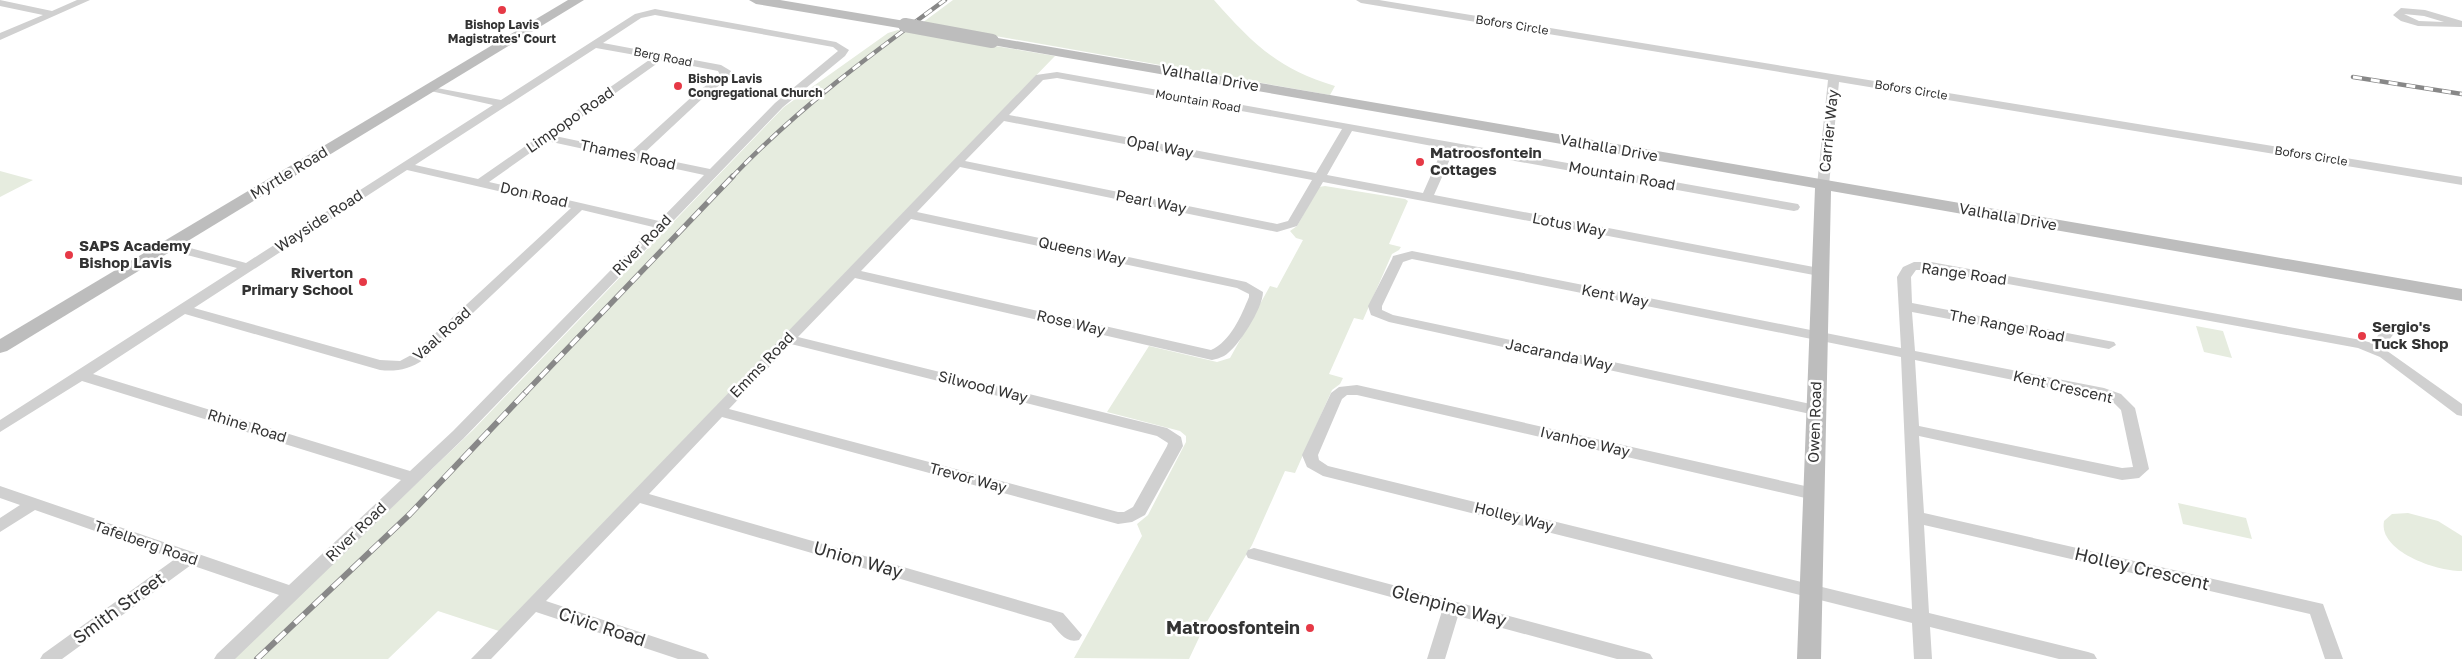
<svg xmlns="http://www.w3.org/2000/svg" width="2462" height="659" font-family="'Golos Text',sans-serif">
<rect width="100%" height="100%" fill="#fff"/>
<g fill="#e6ecdf">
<path d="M953 0H1214C1253 44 1278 69 1335 86L1330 95 922 23Z"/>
<polygon points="898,30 1055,56 499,631 438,611 388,659 232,659 473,430 784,107 888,33"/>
<polygon points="0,171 33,180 0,197"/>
<polygon points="1325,186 1405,199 1408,201 1389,244 1401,247 1399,250 1392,254 1363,320 1354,318 1329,374 1343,378 1340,384 1332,390 1295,473 1285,471 1252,545 1205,625 1189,659 1074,658 1142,536 1137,524 1148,515 1186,442 1186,436 1180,431 1107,412 1149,346 1217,362 1230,358 1270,286 1277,288 1303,240 1296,238 1290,231 1297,226 1319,187"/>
<polygon points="2196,326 2223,331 2232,358 2204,352"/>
<polygon points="2178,503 2246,518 2252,539 2183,524"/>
<path d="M2408 513 2438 521 2462 536V571C2439 572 2378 552 2384 521L2392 514Z"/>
</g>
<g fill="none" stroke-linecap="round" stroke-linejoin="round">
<g fill="#d0d0d0" fill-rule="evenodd">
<polygon points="0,0 52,11 77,0 90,0 0,40 0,33 43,15 0,6"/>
<polygon points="1356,0 1379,0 2462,177 2462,185 1839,82 1829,185 1823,189 1817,185 1828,80 1361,3"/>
<path d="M2401 8 2425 10 2462 21V27L2418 26 2401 21 2393 15ZM2404 14 2424 16 2444 22 2419 21Z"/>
<path d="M655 9 836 42 849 50 845 56 783 107 463 439 235 659H214L217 654 279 595 191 565 62 659H40L43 654 175 559 35 510 0 532V518L20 505 0 498V486L289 585 401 480 82 381 0 432V420L237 268 164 249 162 246 164 243 168 242 246 263 493 105 426 90V86L501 100 635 14ZM655 15 833 47 838 51 775 103 710 169 642 155 704 97 729 78 731 71 721 65 603 43 641 18ZM596 48 652 58 478 179 415 165ZM662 60 718 71 720 75 696 93 631 152 555 136ZM547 141 704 175 659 221 489 182ZM407 170 571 208 413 354 400 361 380 360 194 308ZM582 210 653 227 453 431 410 471 93 374 185 314 380 370C396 372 410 369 423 360Z"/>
<path d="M1057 72 1798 204 1800 207 1798 210 1794 211 1454 150 1434 195 1819 268 1826 272 1819 276 1323 182 1297 226 1277 232 960 167 917 212 1246 282 1263 292C1263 308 1238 348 1224 356 1220 358 1216 359 1212 360L855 278 798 337 1167 428 1181 437 1183 446 1145 515 1132 522 1118 524 722 417 649 494 1063 613 1082 635 1079 640C1066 644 1059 632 1051 623L640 503 546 601 706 654 709 659H678L536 612 491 659H471L1036 75ZM1057 78 1342 129 1316 173 1009 115 1043 80ZM1004 121 1312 180 1288 221 1277 224 965 161ZM1352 131 1443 148 1423 193 1327 175ZM911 219 1237 288 1249 294V297C1241 316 1231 341 1211 350L861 271ZM791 344 1157 436 1168 443 1167 446 1133 507 1124 512H1118L729 409Z"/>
<path d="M1412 251 1901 348 1897 277 1903 267 1914 262H1931L2361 340 2372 343 2386 325 2391 324 2398 328 2383 348 2462 404V416L2457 415 2380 357 2358 348 1931 270H1916L1911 277 1912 303 2114 342 2116 345 2109 349 1912 312 1915 351 2104 388 2121 394 2135 408 2149 469 2139 478 2122 480 1919 436 1924 513 2323 604 2343 659H2325L2310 614 1924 525 1929 613 2088 652 2094 654 2097 659H2059L1930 627 1932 659H1914L1912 623 1323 476 1307 467 1302 455 1331 393 1339 387 1357 385 1814 488 1820 490 1822 494 1820 498 1814 500 1357 395H1347L1342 399 1318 455 1319 460 1328 466 1912 609 1901 357 1412 259 1403 262 1382 306V310L1393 315 1820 406 1822 410 1815 415 1389 322 1371 315 1368 306 1392 259 1393 256ZM1915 360 2111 400 2121 410 2133 467 2122 468 1919 426Z"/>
<polygon points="1254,548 1644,652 1650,654 1653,659 1617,659 1458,616 1445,659 1427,659 1442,611 1248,558 1246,554 1248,550"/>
</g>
<g fill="#bdbdbd" fill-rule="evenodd">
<polygon points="568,0 584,0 7,351 0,353 0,339"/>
<polygon points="749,0 780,0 905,21 912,25 905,29 756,4"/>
<polygon points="992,37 2462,289 2462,301 1831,191 1821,659 1797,659 1815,188 987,44 985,41 987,38"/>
</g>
<defs>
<g id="rail-far2">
<polyline points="2353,77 2462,94"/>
<path d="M732 177C797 109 870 55 945 0"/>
</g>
<polyline id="rail-far1" points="525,393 733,176"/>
<polyline id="rail" points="257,659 410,514 526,392"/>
</defs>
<use href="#rail-far2" stroke="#888" stroke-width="4.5"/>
<use href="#rail-far1" stroke="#888" stroke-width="5.5"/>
<use href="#rail" stroke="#888" stroke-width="6"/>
<use href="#rail-far2" stroke="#fff" stroke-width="3" stroke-dasharray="9" stroke-linecap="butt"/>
<use href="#rail-far1" stroke="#fff" stroke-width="4" stroke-dasharray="11" stroke-linecap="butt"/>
<use href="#rail" stroke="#fff" stroke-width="4.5" stroke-dasharray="13" stroke-linecap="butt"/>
<polyline stroke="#bdbdbd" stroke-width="14" points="905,25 992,41"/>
</g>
<g fill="#e63946" stroke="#fff" stroke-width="2">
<circle cx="502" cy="10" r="5"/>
<circle cx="678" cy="86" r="5"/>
<circle cx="1420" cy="162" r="5"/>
<circle cx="69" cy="255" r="5"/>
<circle cx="363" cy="282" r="5"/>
<circle cx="2362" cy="336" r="5"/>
<circle cx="1310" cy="628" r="5"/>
</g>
<g text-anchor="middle" stroke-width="5" stroke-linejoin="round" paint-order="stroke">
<g font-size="12" font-weight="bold" fill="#333" stroke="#fff">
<text x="502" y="29">Bishop Lavis<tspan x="502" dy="14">Magistrates' Court</tspan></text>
<text x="688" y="83" text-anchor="start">Bishop Lavis<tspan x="688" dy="14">Congregational Church</tspan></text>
</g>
<g font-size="12" fill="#333" stroke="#fff">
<text transform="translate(1512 25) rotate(9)" y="4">Bofors Circle</text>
<text transform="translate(663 57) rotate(11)" y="4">Berg Road</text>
<text transform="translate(1911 90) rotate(9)" y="4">Bofors Circle</text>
<text transform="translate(1198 101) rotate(10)" y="4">Mountain Road</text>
<text transform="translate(2311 156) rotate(9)" y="4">Bofors Circle</text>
</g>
<g font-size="15" fill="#333" stroke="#fff">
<text transform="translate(1210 78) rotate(10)" y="5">Valhalla Drive</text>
<text transform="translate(570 120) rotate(-35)" y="5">Limpopo Road</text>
<text transform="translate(1829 131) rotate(-84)" y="5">Carrier Way</text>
<text transform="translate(1160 147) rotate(11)" y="5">Opal Way</text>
<text transform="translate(1609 148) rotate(10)" y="5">Valhalla Drive</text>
<text transform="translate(628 155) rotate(12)" y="5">Thames Road</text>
<text transform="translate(289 173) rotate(-31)" y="5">Myrtle Road</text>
<text transform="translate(1622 176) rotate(10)" y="5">Mountain Road</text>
<text transform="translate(534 195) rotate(13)" y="5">Don Road</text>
<text transform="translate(1151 202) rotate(11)" y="5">Pearl Way</text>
<text transform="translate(2008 217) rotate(10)" y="5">Valhalla Drive</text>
<text transform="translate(319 221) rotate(-33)" y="5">Wayside Road</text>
<text transform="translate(1569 225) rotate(11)" y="5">Lotus Way</text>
<text transform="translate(642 245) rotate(-46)" y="5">River Road</text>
<text transform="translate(1082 251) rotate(12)" y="5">Queens Way</text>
<text transform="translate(1964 274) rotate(8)" y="5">Range Road</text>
<text transform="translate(1615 296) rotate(11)" y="5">Kent Way</text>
<text transform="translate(1071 323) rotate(13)" y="5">Rose Way</text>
<text transform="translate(2007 326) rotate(11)" y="5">The Range Road</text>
<text transform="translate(442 334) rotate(-42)" y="5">Vaal Road</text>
<text transform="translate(1559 355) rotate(12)" y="5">Jacaranda Way</text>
<text transform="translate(762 365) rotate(-46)" y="5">Emms Road</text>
<text transform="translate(983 387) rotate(14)" y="5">Silwood Way</text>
<text transform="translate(2063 387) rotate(13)" y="5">Kent Crescent</text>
<text transform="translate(1815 422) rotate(-88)" y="5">Owen Road</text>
<text transform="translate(247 426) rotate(17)" y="5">Rhine Road</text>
<text transform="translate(1585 442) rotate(13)" y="5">Ivanhoe Way</text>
<text transform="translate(968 478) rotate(15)" y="5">Trevor Way</text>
<text transform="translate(1514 517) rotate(14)" y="5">Holley Way</text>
<text transform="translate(356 532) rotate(-44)" y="5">River Road</text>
<text transform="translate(146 543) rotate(19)" y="5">Tafelberg Road</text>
</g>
<g font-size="15" font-weight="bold" fill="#333" stroke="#fff" text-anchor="start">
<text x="1430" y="158">Matroosfontein<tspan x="1430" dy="17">Cottages</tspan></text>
<text x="79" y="251">SAPS Academy<tspan x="79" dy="17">Bishop Lavis</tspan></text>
<text x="353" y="278" text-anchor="end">Riverton<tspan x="353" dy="17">Primary School</tspan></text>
<text x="2372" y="332">Sergio's<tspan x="2372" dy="17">Tuck Shop</tspan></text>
</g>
<g font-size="18" fill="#333" stroke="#fff">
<text transform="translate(858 560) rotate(16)" y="6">Union Way</text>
<text transform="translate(2142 569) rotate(13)" y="6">Holley Crescent</text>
<text transform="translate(1449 606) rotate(15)" y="6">Glenpine Way</text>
<text transform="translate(119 608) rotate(-36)" y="6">Smith Street</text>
<text transform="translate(602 627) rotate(18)" y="6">Civic Road</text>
</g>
<g font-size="18" font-weight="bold" fill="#333" stroke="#fff" text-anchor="end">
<text x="1300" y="634">Matroosfontein</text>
</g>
</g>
</svg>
